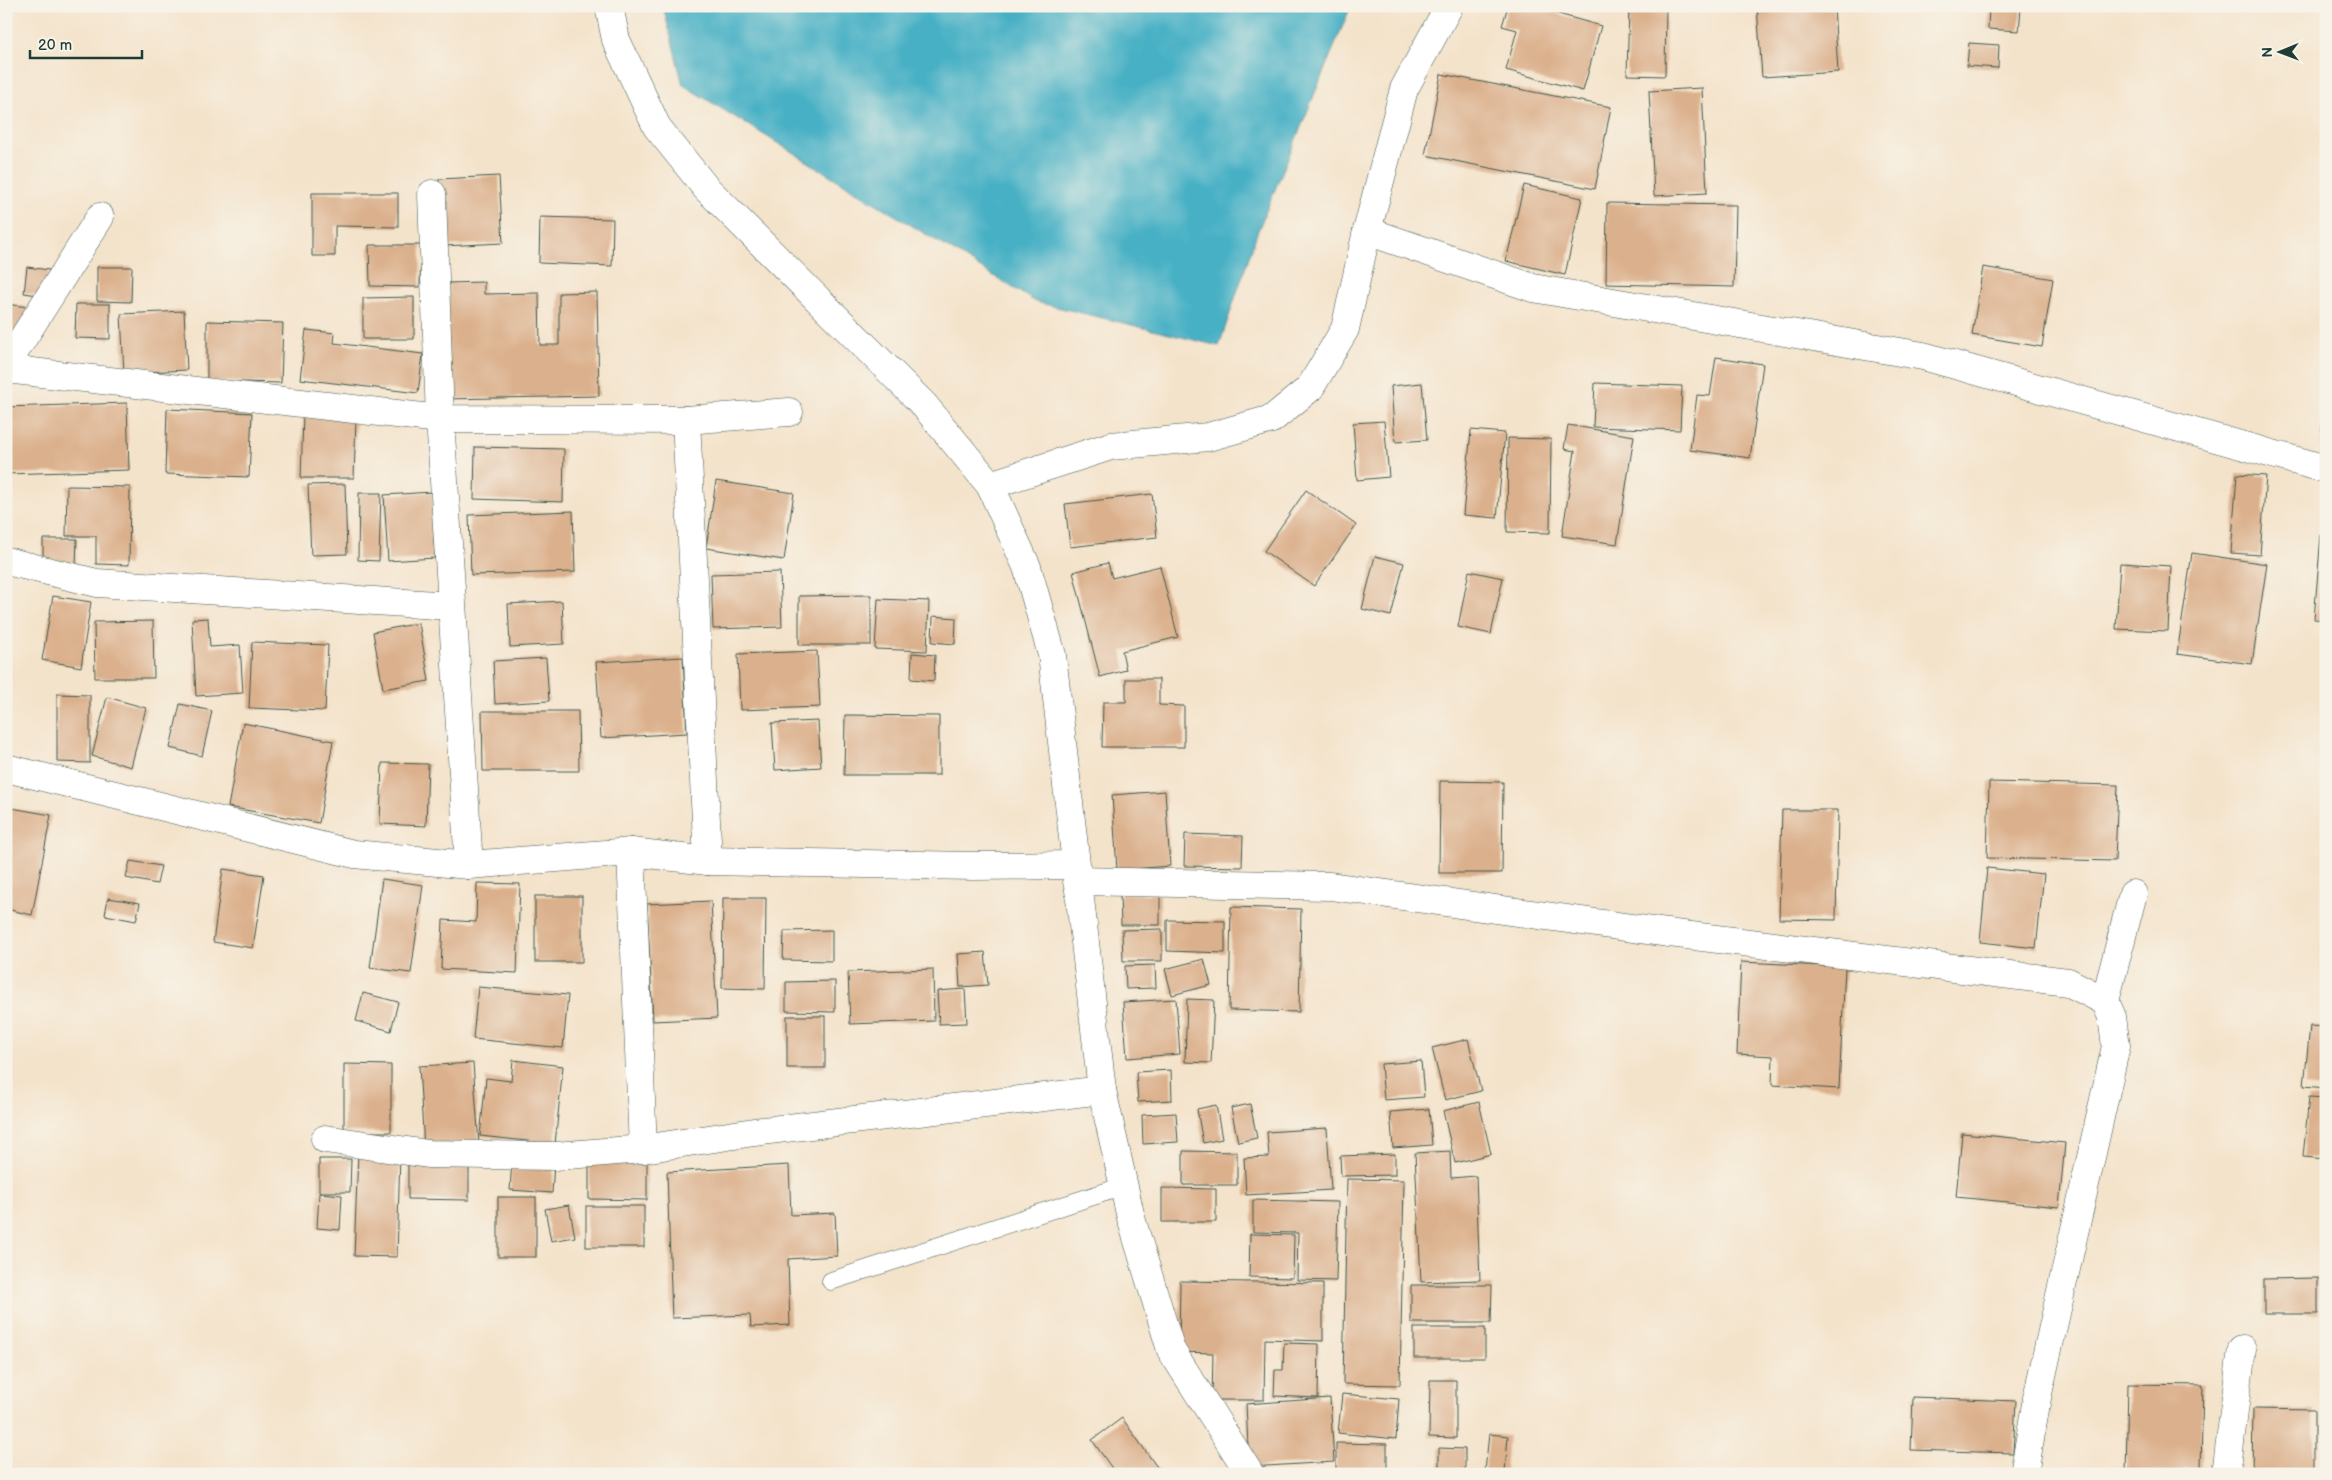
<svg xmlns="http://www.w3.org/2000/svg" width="2332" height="1480" font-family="'Balsamiq Sans',sans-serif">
<rect width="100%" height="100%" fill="#f7f3e8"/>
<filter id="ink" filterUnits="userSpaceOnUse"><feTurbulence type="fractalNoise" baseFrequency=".02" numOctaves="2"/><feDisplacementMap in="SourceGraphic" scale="10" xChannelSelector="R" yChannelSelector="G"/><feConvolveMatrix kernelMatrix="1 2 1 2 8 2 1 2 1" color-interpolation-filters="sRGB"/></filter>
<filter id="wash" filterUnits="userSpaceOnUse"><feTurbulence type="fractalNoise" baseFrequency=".0096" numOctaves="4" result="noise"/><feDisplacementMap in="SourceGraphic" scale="20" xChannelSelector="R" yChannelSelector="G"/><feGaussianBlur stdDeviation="1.12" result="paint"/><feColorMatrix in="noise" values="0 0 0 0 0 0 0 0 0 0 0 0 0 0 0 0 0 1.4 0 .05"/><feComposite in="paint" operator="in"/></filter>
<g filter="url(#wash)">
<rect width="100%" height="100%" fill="#f4e3cb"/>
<polygon fill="#46b0c5" stroke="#32767c" points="663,6 1351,6 1257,233 1219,346 1036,302 683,85"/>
<g id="blocks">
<g fill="#dbb08c">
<polygon points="1508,6 1530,6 1601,26 1583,91 1506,70 1517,30 1502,26"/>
<polygon points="1629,6 1666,6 1665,76 1627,75"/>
<polygon points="1757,6 1834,6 1838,72 1762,77"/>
<polygon points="1989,6 2021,8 2019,31 1988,29"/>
<polygon points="1969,43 1999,45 1998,68 1967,66"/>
<polygon points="1441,74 1611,107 1595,189 1425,155"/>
<polygon points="1702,88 1707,193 1654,196 1649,91"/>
<polygon points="499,176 503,243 443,246 439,179"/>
<polygon points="1524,185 1582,198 1565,275 1506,261"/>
<polygon points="312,193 398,193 398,227 335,226 335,256 312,256"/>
<polygon points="1607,203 1736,205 1734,287 1606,284"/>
<polygon points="540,217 613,219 612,266 539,263"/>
<polygon points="369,245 421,245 420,287 370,286"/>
<polygon points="27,267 49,270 45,296 24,293"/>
<polygon points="97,267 132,267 131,302 97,301"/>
<polygon points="1983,267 2053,279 2042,347 1972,335"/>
<polygon points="484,282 484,294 539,293 540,345 559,345 559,293 597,292 599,396 445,399 448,283"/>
<polygon points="414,297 414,339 363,339 363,298"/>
<polygon points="6,304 28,307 24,333 6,330"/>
<polygon points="76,304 110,304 110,339 75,338"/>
<polygon points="184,311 187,370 124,373 121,314"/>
<polygon points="207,321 283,323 281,383 207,381"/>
<polygon points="306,330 335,333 334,343 423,354 418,393 300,379"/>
<polygon points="1716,357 1763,364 1750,458 1690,450 1697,395 1710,396"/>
<polygon points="1422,383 1427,440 1395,442 1391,386"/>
<polygon points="1595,383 1682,386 1680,430 1593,427"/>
<polygon points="2324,399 2326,399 2326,453 2320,452"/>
<polygon points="127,403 129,470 6,474 6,407"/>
<polygon points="167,409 252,413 249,477 165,474"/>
<polygon points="303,415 356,417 354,478 301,478"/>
<polygon points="1384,421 1389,477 1357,480 1353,423"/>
<polygon points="1568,425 1634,436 1617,544 1562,536 1575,451 1564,449"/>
<polygon points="1471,430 1505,433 1497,518 1463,515"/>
<polygon points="1508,438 1551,439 1550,533 1507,532"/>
<polygon points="475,447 564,449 563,502 474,499"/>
<polygon points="2237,474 2266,476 2260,555 2231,553"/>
<polygon points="716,481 794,493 784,560 706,548"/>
<polygon points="345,484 347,554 311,555 308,485"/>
<polygon points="67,486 130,487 129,565 96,564 96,536 66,536"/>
<polygon points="1306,490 1356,525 1314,586 1264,551"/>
<polygon points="432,492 435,558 388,561 384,495"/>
<polygon points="359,493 381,493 379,561 358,560"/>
<polygon points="1152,494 1157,537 1070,547 1065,504"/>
<polygon points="573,511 575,572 471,575 469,515"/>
<polygon points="2321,535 2326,536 2326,620 2314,619"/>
<polygon points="43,539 77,539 76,566 43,566"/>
<polygon points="2192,553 2267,564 2252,664 2177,654"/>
<polygon points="1375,556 1404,563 1391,616 1362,609"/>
<polygon points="1108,563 1112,578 1160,566 1178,637 1122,651 1126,670 1100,677 1073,572"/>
<polygon points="2120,563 2171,566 2168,631 2116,629"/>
<polygon points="1469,571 1503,578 1491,634 1458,627"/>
<polygon points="780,572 782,627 713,629 711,574"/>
<polygon points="871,595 871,645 799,645 799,596"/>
<polygon points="53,596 91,602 81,667 42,660"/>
<polygon points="878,599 929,601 927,651 875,649"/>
<polygon points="562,601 564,644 510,647 508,604"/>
<polygon points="933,616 956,618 955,644 932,642"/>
<polygon points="208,618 210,647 240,645 243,693 196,696 192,619"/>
<polygon points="153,621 154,678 95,678 94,622"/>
<polygon points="419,623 429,681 383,689 373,632"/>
<polygon points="252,642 328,645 325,711 249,708"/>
<polygon points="817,651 820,707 740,710 738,654"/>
<polygon points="912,653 935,655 934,681 911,679"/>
<polygon points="683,657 687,733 601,738 596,662"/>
<polygon points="546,658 549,701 495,704 493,661"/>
<polygon points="1126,679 1159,679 1159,705 1184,706 1184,747 1102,747 1103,702 1126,702"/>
<polygon points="57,694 90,695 90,763 57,762"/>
<polygon points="107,697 146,708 131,767 92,756"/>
<polygon points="180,704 212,711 202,756 170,748"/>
<polygon points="482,711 578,711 579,771 483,771"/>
<polygon points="845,715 939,716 939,775 844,775"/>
<polygon points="818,721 821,767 775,770 772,723"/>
<polygon points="243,723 333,741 319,823 228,807"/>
<polygon points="382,763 428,764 426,826 380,824"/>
<polygon points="1440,781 1503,782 1502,873 1439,873"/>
<polygon points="1989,782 2118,785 2115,861 1987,858"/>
<polygon points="1165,791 1170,866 1117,870 1112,795"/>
<polygon points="6,807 51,815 32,915 6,909"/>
<polygon points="1782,810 1838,810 1836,920 1779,919"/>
<polygon points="1185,834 1243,836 1242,867 1184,866"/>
<polygon points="130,861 161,866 157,884 126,878"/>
<polygon points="1987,868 2044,874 2036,948 1980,942"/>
<polygon points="223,869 264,875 253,948 213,942"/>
<polygon points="382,879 423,885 411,973 370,968"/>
<polygon points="477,883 520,884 517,973 441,969 443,920 476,922"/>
<polygon points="1120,894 1160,894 1160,925 1121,925"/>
<rect x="535" y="896" width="47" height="66"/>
<polygon points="108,898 140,903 136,921 105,915"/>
<polygon points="723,898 766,898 765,989 722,988"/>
<polygon points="711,901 717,1018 653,1021 647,904"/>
<polygon points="1231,907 1301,909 1299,1012 1229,1010"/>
<polygon points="1167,920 1225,921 1225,953 1167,951"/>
<polygon points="1162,929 1162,961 1123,961 1122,930"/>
<polygon points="832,930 832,961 783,960 784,931"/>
<polygon points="985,952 988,985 960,987 958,954"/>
<polygon points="1204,959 1211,985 1172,995 1165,969"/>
<polygon points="1741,962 1845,967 1839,1089 1772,1085 1773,1056 1737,1054"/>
<polygon points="1155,965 1156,988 1126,989 1125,966"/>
<polygon points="933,969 934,1021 850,1024 848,972"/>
<polygon points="835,981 835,1012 786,1011 786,982"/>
<polygon points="478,987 568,995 563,1048 473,1039"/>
<polygon points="965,989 967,1023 939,1024 937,991"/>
<polygon points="363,993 398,1002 391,1031 356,1021"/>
<polygon points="1176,999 1180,1054 1127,1058 1123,1002"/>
<polygon points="1187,999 1214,1000 1211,1063 1185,1062"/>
<rect x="787" y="1016" width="38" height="52"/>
<polygon points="2310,1026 2326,1027 2326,1088 2304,1086"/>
<polygon points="1468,1039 1481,1091 1445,1100 1432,1048"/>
<polygon points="513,1060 563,1066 555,1144 480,1136 486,1078 511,1081"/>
<polygon points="1421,1061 1424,1097 1384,1100 1381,1064"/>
<polygon points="473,1063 479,1144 424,1148 419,1066"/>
<polygon points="344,1064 391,1065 391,1132 344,1132"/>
<polygon points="1171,1070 1172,1100 1138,1102 1136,1072"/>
<polygon points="2309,1097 2326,1098 2326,1159 2303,1157"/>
<polygon points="1479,1102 1491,1154 1455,1163 1443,1111"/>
<polygon points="1250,1104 1257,1138 1238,1142 1231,1108"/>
<polygon points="1216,1105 1222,1139 1203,1143 1197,1109"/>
<polygon points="1429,1109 1432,1145 1393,1148 1390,1112"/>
<polygon points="1176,1113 1178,1142 1143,1144 1142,1115"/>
<polygon points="1327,1128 1331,1190 1246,1195 1244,1158 1269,1157 1267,1132"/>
<polygon points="1962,1133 2065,1143 2059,1207 1956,1197"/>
<polygon points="1183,1151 1237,1152 1237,1185 1183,1185"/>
<polygon points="1450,1151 1451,1178 1476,1176 1480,1280 1421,1282 1415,1153"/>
<polygon points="358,1153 400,1154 397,1257 354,1256"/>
<polygon points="1395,1154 1395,1175 1341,1176 1340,1156"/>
<polygon points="589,1158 647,1158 647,1200 589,1199"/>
<polygon points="319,1159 351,1159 350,1192 319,1192"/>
<polygon points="512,1160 554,1163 552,1193 510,1190"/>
<polygon points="408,1161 469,1161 469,1200 408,1199"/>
<polygon points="789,1165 791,1215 835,1213 837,1256 788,1259 790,1325 751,1327 750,1315 672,1318 667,1172"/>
<polygon points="1347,1179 1404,1180 1400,1385 1343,1384"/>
<polygon points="1162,1188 1216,1189 1216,1222 1162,1222"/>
<polygon points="319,1193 342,1195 340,1230 317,1228"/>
<rect x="498" y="1197" width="38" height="60"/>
<polygon points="1253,1200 1338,1202 1336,1281 1297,1280 1298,1233 1253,1232"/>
<polygon points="569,1205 575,1237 551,1241 545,1209"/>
<rect x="586" y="1206" width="58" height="41"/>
<polygon points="1250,1234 1294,1235 1293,1278 1249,1277"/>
<polygon points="2318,1278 2318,1314 2264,1314 2264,1279"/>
<polygon points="1180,1281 1323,1283 1323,1341 1265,1339 1264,1400 1212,1400 1213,1353 1179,1352"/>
<polygon points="1411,1285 1492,1285 1491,1323 1411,1323"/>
<rect x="1414" y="1328" width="71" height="30"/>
<polygon points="1284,1343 1319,1344 1318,1398 1274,1396 1275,1370 1283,1370"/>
<polygon points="1430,1380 1456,1380 1456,1438 1429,1437"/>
<polygon points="2128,1384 2203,1385 2201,1468 2185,1468 2185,1474 2126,1474"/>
<polygon points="1342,1394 1399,1399 1396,1439 1338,1433"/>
<polygon points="1913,1397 2016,1401 2013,1453 1911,1450"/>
<polygon points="1330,1398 1334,1462 1249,1467 1246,1404"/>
<polygon points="2253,1409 2314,1410 2314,1474 2252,1474"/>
<polygon points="1122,1418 1162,1474 1116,1474 1092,1440"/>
<polygon points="1489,1434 1508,1436 1505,1472 1485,1471"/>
<polygon points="1336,1443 1387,1444 1387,1474 1336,1474"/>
<polygon points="1439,1448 1465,1449 1465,1474 1439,1474"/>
<polygon points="1470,1470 1490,1472 1490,1474 1470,1474"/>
</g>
</g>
</g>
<g filter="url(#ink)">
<use href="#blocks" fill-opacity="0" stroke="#3f564b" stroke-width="1"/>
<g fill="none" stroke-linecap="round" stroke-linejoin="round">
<defs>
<polyline id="lane" points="831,1281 1124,1186"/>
<g id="street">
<polyline points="432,194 440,419 469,865"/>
<polyline points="1367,231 1533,288 1923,356 2326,469"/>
<polyline points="6,365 100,217"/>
<polyline points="6,369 440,419 686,420 789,412"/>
<polyline points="686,420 708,861"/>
<polyline points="6,561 97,583 451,606"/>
<polyline points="6,768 354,854 469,865 631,852 708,861 973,866 1075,865"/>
<polyline points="631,852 643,1149"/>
<polyline points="1077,881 1330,886 1668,933 2068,982 2105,1001 2112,1017 2116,1046 2037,1398 2024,1474"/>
<polyline points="2105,1001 2133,894"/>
<polyline points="325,1139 428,1154 555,1156 643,1149 754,1132 1102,1090"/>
<polyline points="2226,1474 2242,1349"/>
</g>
<polyline id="secondary" points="990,485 1111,446 1208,437 1272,419 1310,388 1345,329 1367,231 1404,89 1449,6"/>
<polyline id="primary" points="609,6 616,40 657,127 706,188 924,405 990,485 1027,567 1052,655 1102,1090 1131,1218 1171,1350 1250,1474"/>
</defs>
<use href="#lane" stroke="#3f564b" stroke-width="19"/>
<use href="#street" stroke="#3f564b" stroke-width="29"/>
<use href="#secondary" stroke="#3f564b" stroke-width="29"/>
<use href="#primary" stroke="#3f564b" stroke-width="29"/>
<use href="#lane" stroke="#fff" stroke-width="18"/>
<use href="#street" stroke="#fff" stroke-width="28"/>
<use href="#secondary" stroke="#fff" stroke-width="28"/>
<use href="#primary" stroke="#fff" stroke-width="28"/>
</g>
</g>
<rect width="2332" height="1480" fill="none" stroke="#f7f3e8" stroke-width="25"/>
<g transform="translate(2280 52) rotate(269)" stroke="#f7f3e8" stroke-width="4" paint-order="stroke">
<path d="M0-4L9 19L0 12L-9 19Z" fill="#1f3d34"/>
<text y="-8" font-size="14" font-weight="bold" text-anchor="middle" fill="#1f3d34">N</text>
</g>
<path d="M30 50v8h112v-8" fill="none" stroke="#1f3d34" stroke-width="2.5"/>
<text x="38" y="50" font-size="15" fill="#1f3d34" stroke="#f7f3e8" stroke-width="4" paint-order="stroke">20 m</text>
</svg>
